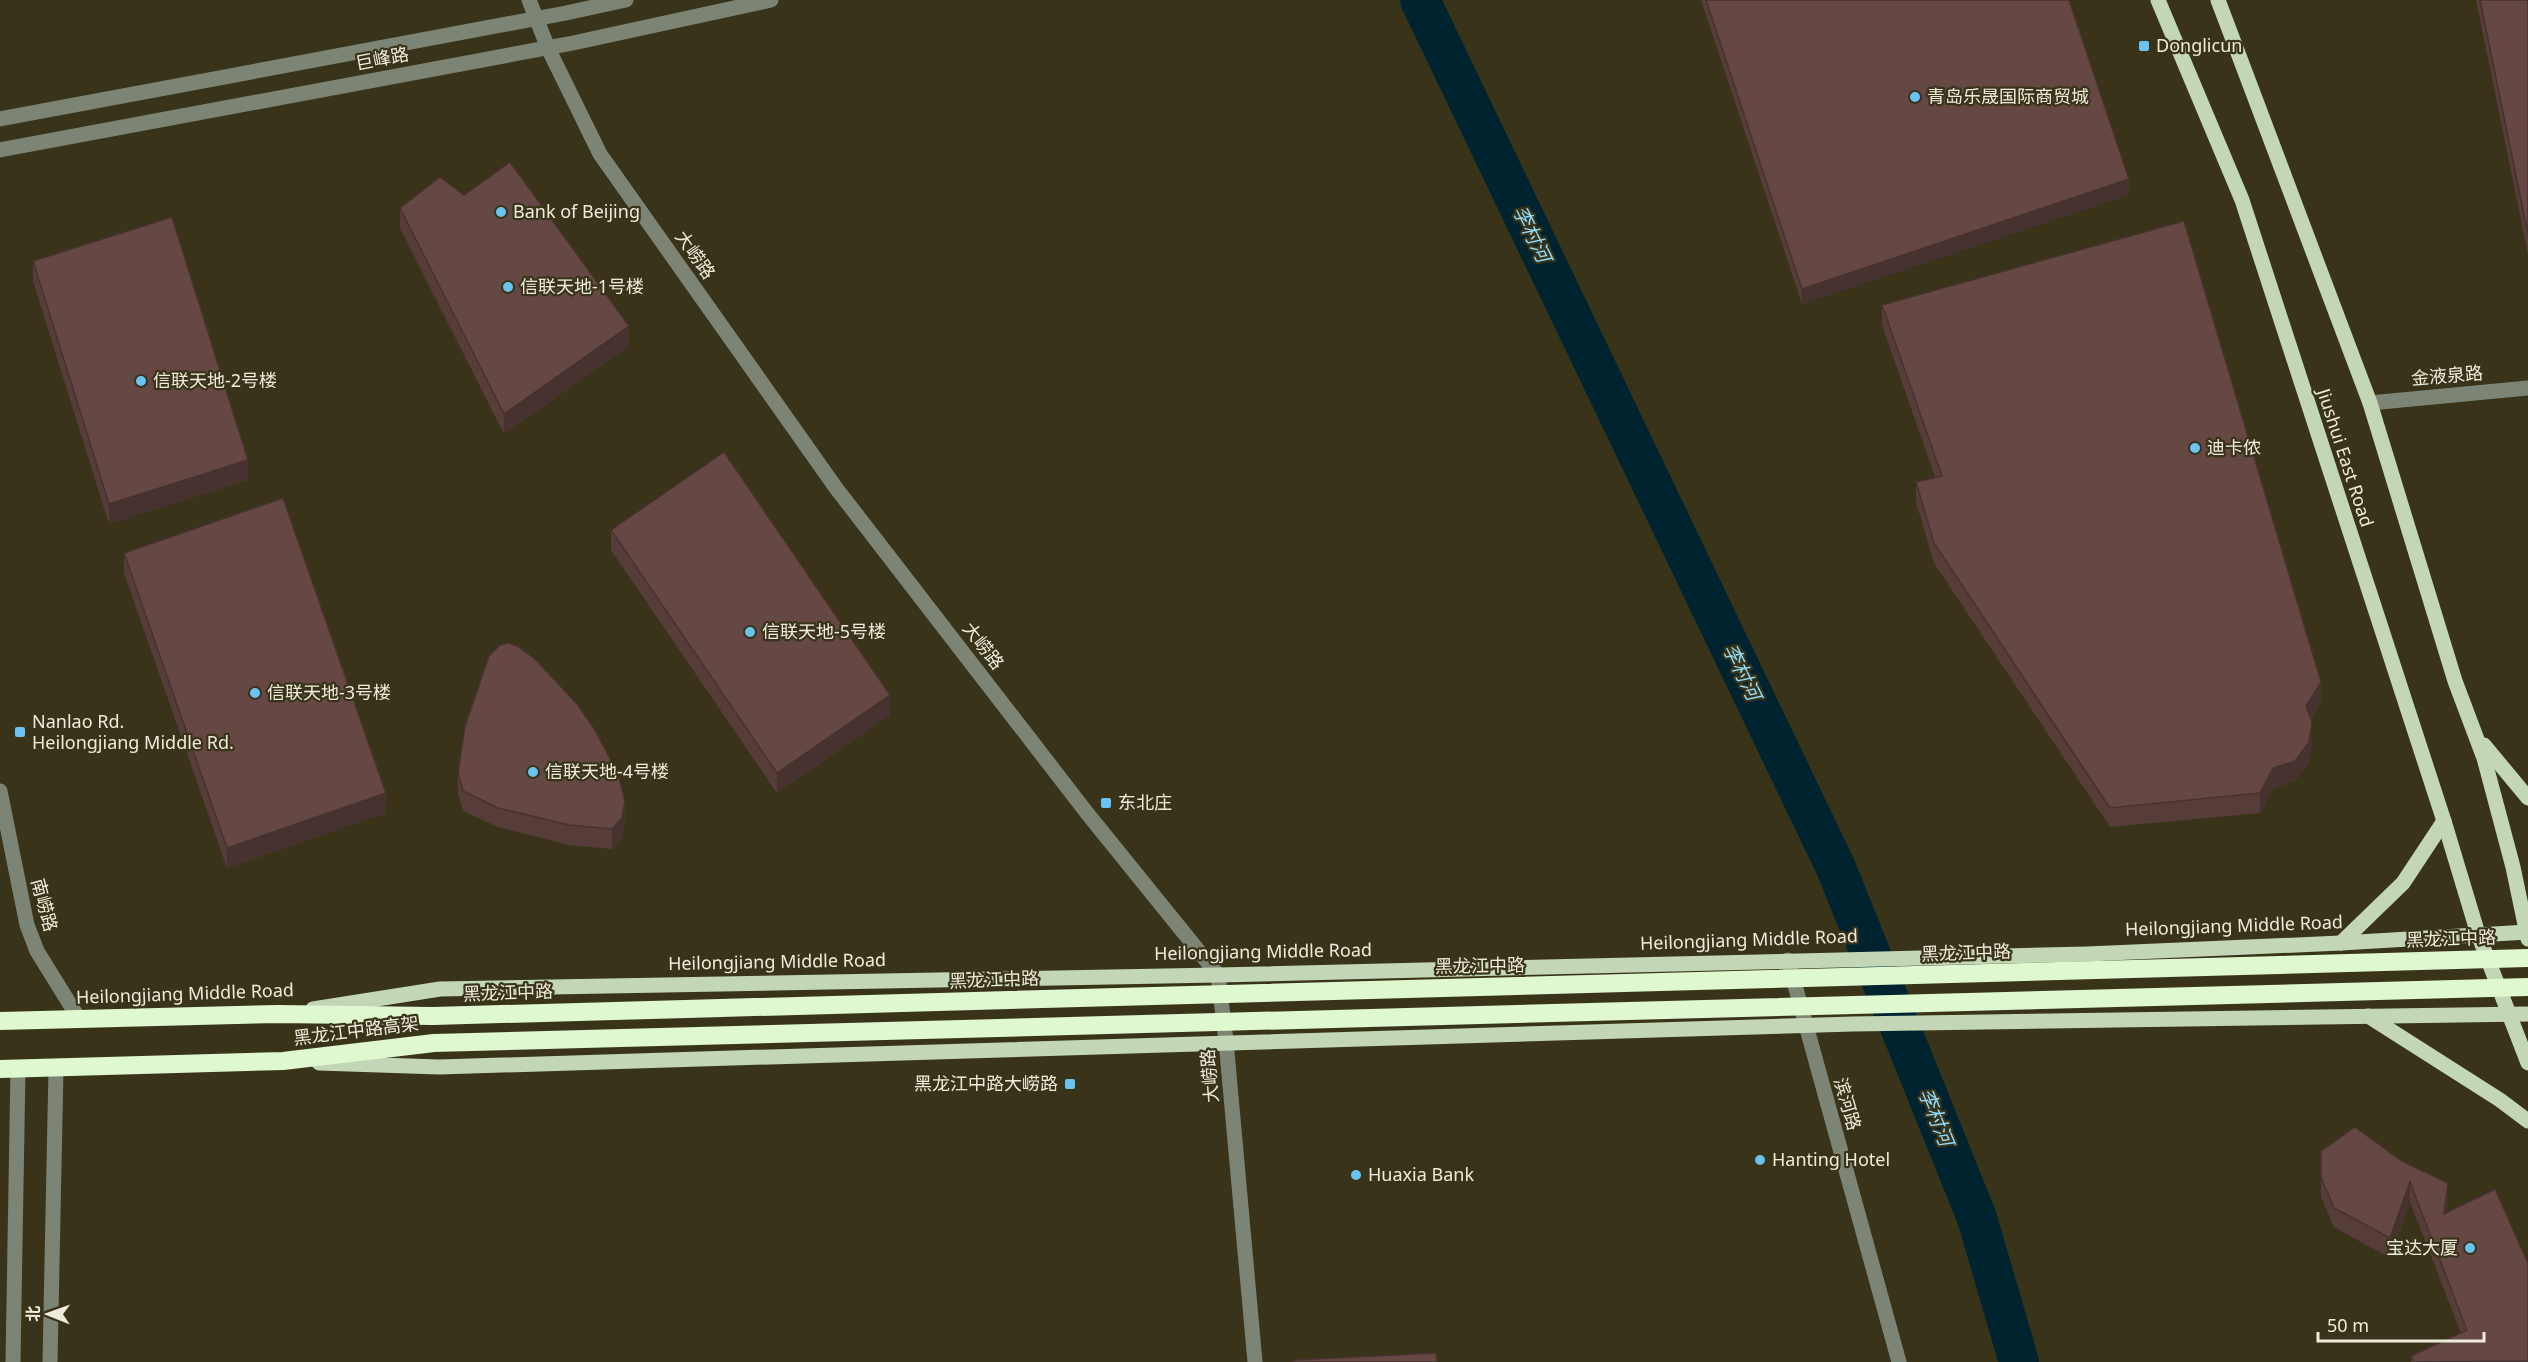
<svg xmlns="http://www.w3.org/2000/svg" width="2528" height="1362" font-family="'Noto Sans','Noto Sans SC',sans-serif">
<rect width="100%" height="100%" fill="#393419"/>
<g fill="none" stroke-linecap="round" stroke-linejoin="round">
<polyline stroke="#002330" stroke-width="40" points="1420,0 1836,868 1977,1218 2019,1362"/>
<g stroke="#7c8575" stroke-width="15">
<polyline points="529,0 548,48 600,154 836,488 1087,813 1218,975 1226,1041 1255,1362"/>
<polyline points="0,119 566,13 626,0"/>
<polyline points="0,150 573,43 771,0"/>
<polyline points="2370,403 2528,388"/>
<polyline points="0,791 27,925 37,951 79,1019"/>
<polyline points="1788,960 1899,1362"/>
<polyline points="13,1362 18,1069"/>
<polyline points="50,1362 56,1068"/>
</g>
<g stroke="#c3d7b6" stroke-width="15">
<polyline points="2158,0 2242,200 2444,821 2478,934 2528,1063"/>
<polyline points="2218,0 2370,403 2455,681 2484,758 2513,867 2528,939"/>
<polyline points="2484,745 2528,798"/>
<polyline points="2341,943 2403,883 2444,821"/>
<polyline points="313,1009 440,989 1218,975 2087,954 2341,943 2528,932"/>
<polyline points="2368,1016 2500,1100 2528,1121"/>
<polyline points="319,1063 439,1067 1853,1024 2528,1014"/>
</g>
<g stroke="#dff8cf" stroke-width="18">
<polyline points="0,1021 278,1014 433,1016"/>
<polyline points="0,1069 283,1061 434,1043"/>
</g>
<g stroke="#dff8cf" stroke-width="18">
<polyline points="433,1016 2528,958"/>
<polyline points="434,1043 2528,987"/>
</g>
</g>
<g fill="#573d3a">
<polygon points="1701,0 2069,0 2129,195 1802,304"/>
<polygon points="2476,0 2528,0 2528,254"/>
<polygon points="400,208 629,346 504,434 400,228"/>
<polygon points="33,261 248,480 109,524 33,281"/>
<polygon points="1882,305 2321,702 2311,719 2312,742 2309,762 2295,781 2273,788 2260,813 2110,827 1934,563 1916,502 1916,482 1935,477 1882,325"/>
<polygon points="611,530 890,715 777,793 611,550"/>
<polygon points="124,553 386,813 227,868 124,573"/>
<polygon points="458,773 625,821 622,838 612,849 569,845 498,827 463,811 458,793"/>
<polygon points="2355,1127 2448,1203 2446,1213 2528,1362 2411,1362 2411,1356 2461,1333 2410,1202 2390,1258 2334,1227 2321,1197 2321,1151"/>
</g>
<g fill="#47322f">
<polygon points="2129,179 2129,195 1802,304 1802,289"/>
<polygon points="629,326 629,346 504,434 504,414"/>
<polygon points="248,460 248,480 109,524 109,504"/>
<polygon points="2321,682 2321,702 2306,726 2306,706"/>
<polygon points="890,695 890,715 777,793 777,773"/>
<polygon points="2312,722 2312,742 2309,762 2295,781 2273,788 2260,813 2260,793 2273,768"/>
<polygon points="386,793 386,813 227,868 227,848"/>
<polygon points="625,801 625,821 622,838 612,849 612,829"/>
<polygon points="2410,1182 2410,1202 2390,1258 2390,1238"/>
<polygon points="2448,1183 2448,1203 2444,1234 2444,1214"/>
</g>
<g fill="#654743" stroke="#47322f" stroke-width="1.5">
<polygon points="1706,0 2069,0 2129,179 1802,289"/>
<polygon points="2480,0 2528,0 2528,234"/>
<polygon points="510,162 629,326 504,414 400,208 440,177 464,195"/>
<polygon points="172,217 248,460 109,504 33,261"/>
<polygon points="2184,221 2321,682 2306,706 2312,722 2309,742 2295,761 2273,768 2260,793 2110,808 1934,543 1916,482 1942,476 1882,305"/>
<polygon points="724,452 890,695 777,773 611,530"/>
<polygon points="283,498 386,793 227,848 124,553"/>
<polygon points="508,643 517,646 535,659 577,704 595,730 618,774 625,801 622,818 612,829 569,825 498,808 463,791 458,773 465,726 489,656 500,645"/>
<polygon points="2355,1127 2402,1161 2448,1183 2444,1214 2495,1189 2528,1263 2528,1361 2413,1362 2411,1356 2467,1330 2410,1182 2390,1238 2334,1208 2321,1177 2321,1151"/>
<polygon points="1436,1353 1437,1362 1293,1362 1293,1360"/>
</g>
<g fill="#69c4f1" stroke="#393419" stroke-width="2">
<rect x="2138" y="40" width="12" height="12" rx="3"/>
<circle cx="1915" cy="97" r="6"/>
<circle cx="501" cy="212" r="6"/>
<circle cx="508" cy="287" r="6"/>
<circle cx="141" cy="381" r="6"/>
<circle cx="2195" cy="448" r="6"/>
<circle cx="750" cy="632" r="6"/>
<circle cx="255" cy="693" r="6"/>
<rect x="14" y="726" width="12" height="12" rx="3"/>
<circle cx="533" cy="772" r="6"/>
<rect x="1100" y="797" width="12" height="12" rx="3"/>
<rect x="1064" y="1078" width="12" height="12" rx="3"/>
<circle cx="1760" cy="1160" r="6"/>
<circle cx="1356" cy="1175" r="6"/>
<circle cx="2470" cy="1248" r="6"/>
</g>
<g text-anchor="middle" stroke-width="4.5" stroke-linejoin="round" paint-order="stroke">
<g font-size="18" fill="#eeebdb" stroke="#393419" text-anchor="start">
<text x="2156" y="52">Donglicun</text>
<text x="1927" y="103">青岛乐晟国际商贸城</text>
<text x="513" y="218">Bank of Beijing</text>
<text x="520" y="293">信联天地-1号楼</text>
<text x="153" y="387">信联天地-2号楼</text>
<text x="2207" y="454">迪卡侬</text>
<text x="762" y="638">信联天地-5号楼</text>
<text x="267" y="699">信联天地-3号楼</text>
<text x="32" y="728">Nanlao Rd.<tspan x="32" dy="21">Heilongjiang Middle Rd.</tspan></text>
<text x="545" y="778">信联天地-4号楼</text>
<text x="1118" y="809">东北庄</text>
<text x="1058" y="1090" text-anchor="end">黑龙江中路大崂路</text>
<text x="1772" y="1166">Hanting Hotel</text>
<text x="1368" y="1181">Huaxia Bank</text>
<text x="2458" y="1254" text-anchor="end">宝达大厦</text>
</g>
<g font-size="18" fill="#eeebdb" stroke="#393419">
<text transform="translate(382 59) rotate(-11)" y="6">巨峰路</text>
<text transform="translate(695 255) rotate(55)" y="6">大崂路</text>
<text transform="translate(2447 376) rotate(-5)" y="6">金液泉路</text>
<text transform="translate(2345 458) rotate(72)" y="6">Jiushui East Road</text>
<text transform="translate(983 646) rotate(52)" y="6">大崂路</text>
<text transform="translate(44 905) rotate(75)" y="6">南崂路</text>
<text transform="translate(2234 926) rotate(-2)" y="6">Heilongjiang Middle Road</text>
<text transform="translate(2451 939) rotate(-2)" y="6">黑龙江中路</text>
<text transform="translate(1749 940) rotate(-2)" y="6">Heilongjiang Middle Road</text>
<text transform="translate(1263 952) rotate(-1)" y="6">Heilongjiang Middle Road</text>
<text transform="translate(1966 953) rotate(-2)" y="6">黑龙江中路</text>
<text transform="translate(777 962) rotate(-1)" y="6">Heilongjiang Middle Road</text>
<text transform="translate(1480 966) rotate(-1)" y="6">黑龙江中路</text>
<text transform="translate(994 980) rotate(-2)" y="6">黑龙江中路</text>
<text transform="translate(508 993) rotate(-2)" y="6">黑龙江中路</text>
<text transform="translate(185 994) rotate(-2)" y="6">Heilongjiang Middle Road</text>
<text transform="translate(356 1031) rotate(-7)" y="6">黑龙江中路高架</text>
<text transform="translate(1210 1076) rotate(-95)" y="6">大崂路</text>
<text transform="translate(1847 1104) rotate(74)" y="6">滨河路</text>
</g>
<g font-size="20" font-style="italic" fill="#8fdbfd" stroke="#393419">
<text transform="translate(1532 234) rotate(64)" y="7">李村河</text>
<text transform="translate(1742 672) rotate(64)" y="7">李村河</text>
<text transform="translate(1936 1117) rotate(68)" y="7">李村河</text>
</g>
</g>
<g transform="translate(48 1314) rotate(271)" stroke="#393419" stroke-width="4.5" paint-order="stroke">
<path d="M0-4.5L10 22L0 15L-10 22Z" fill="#eeebdb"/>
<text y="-9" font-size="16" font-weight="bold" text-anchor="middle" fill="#eeebdb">北</text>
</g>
<path d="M2318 1332v9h166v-9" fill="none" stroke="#eeebdb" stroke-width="3"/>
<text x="2327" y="1332" font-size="18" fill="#eeebdb" stroke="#393419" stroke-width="4.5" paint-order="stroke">50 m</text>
</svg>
